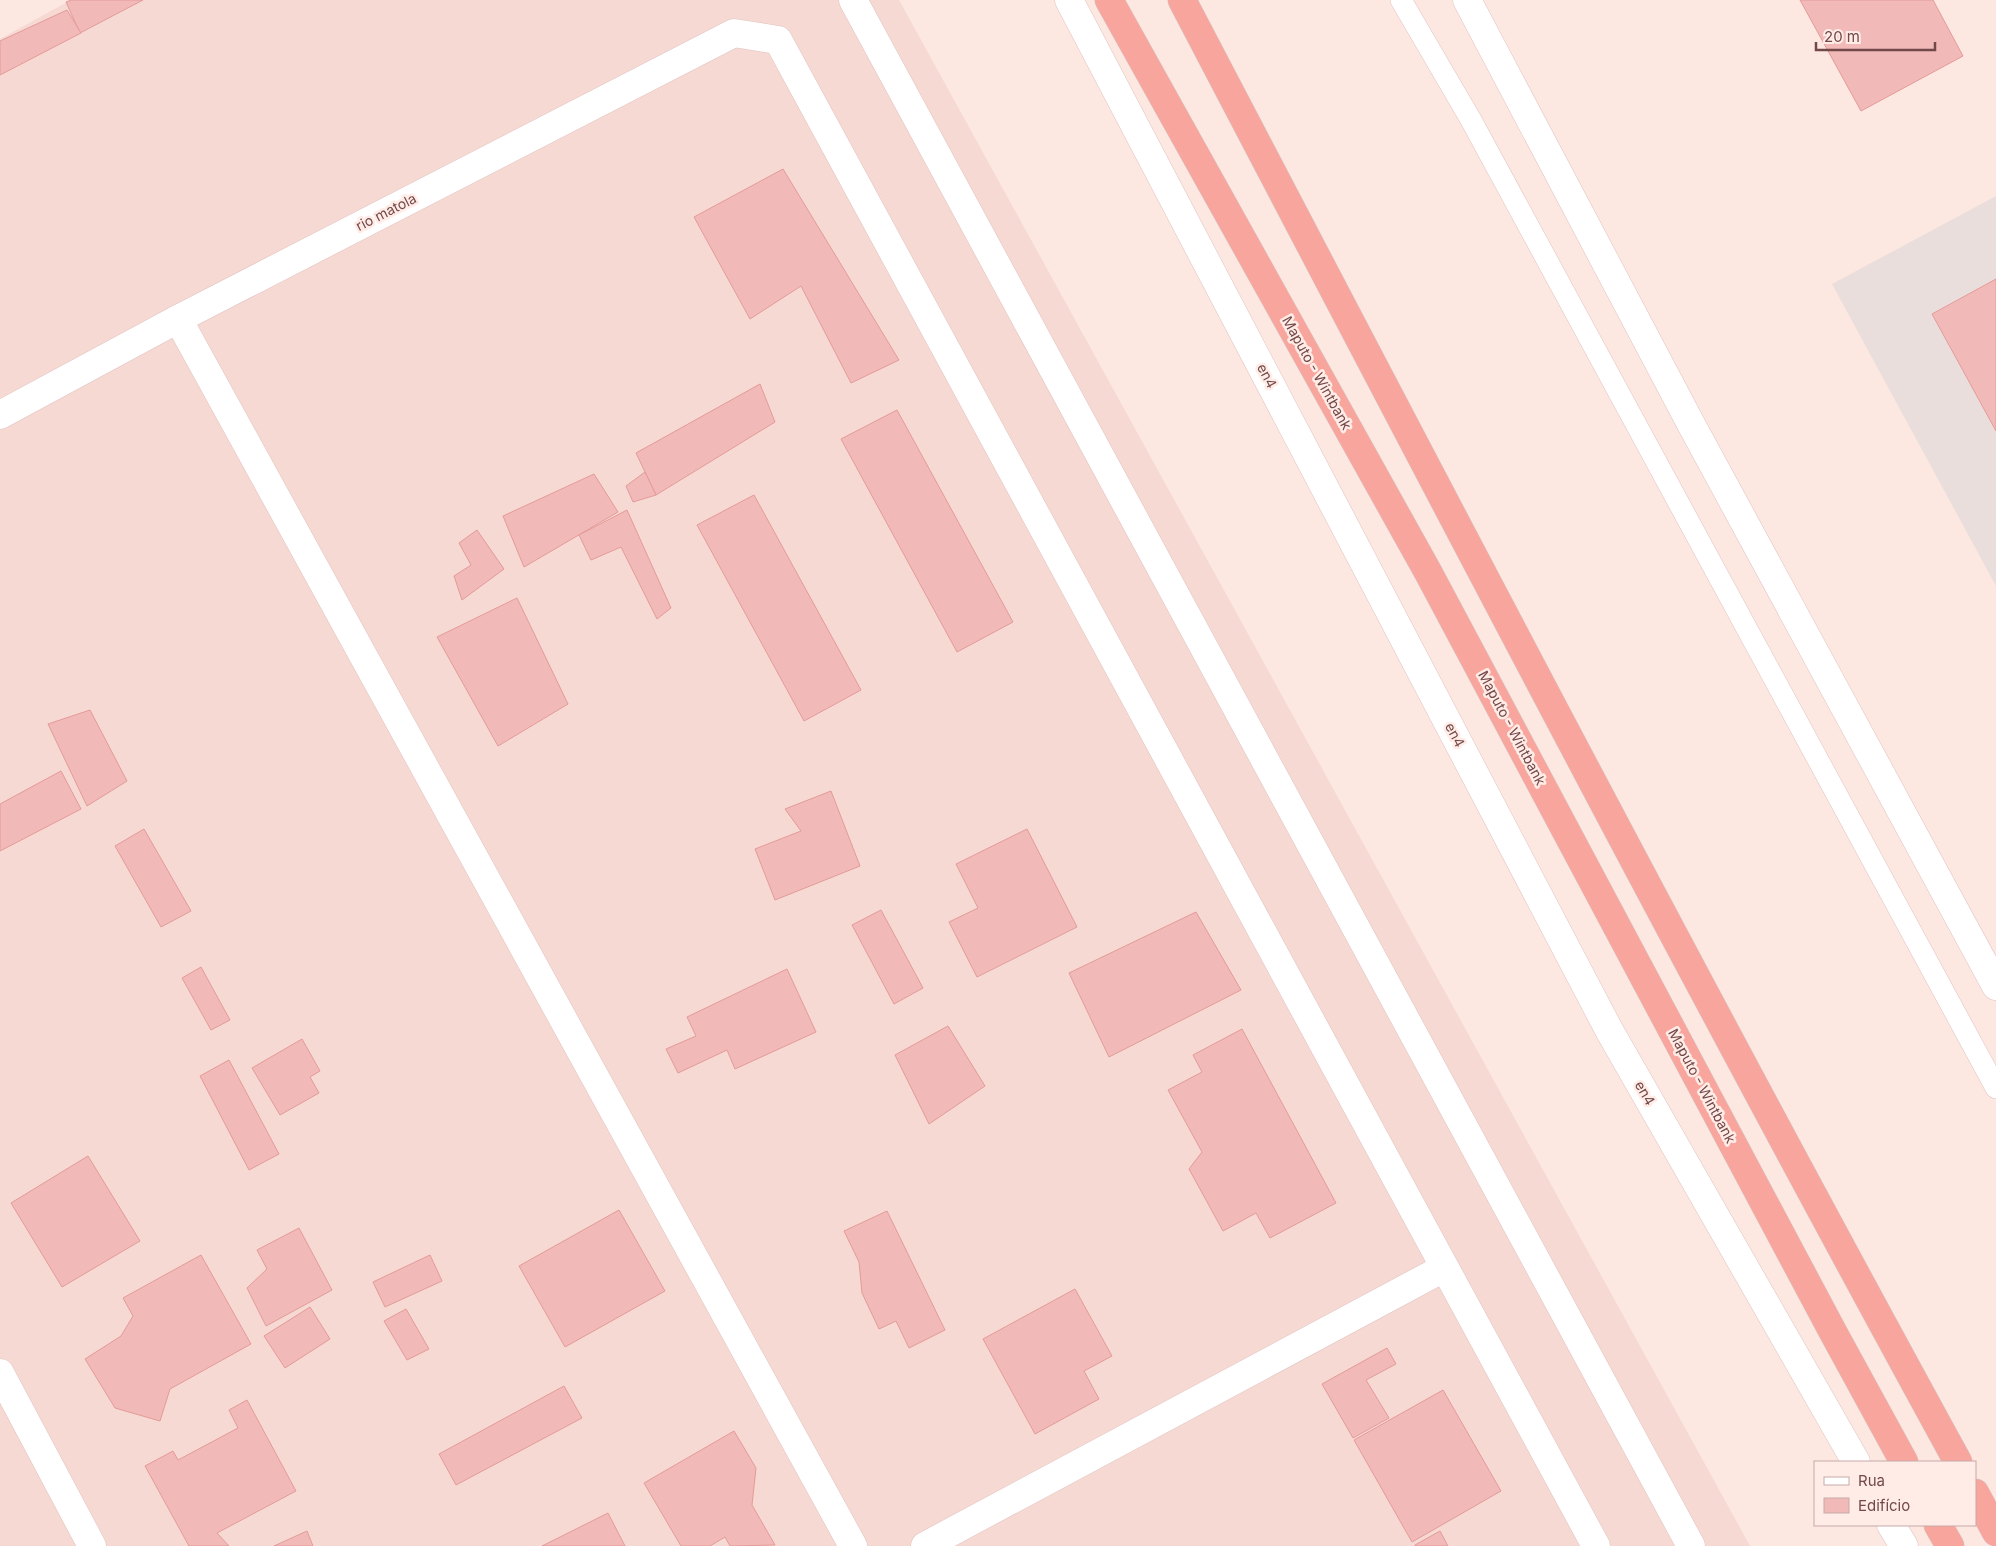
<svg xmlns="http://www.w3.org/2000/svg" width="1996" height="1546" font-family="Inter,sans-serif">
<rect width="100%" height="100%" fill="#fce7e1"/>
<polygon fill="#f5d9d2" points="71,0 899,0 1750,1546 0,1546 0,39"/>
<polygon fill="#eadedc" points="1996,196 1996,586 1832,284"/>
<g fill="#f1bab8" stroke="#e49a99">
<polygon points="71,0 143,0 80,33 66,2"/>
<polygon points="1800,0 1933,0 1963,56 1861,111"/>
<polygon points="67,10 81,33 0,75 0,41"/>
<polygon points="783,169 899,360 851,383 801,286 750,319 694,217"/>
<polygon points="1996,279 1996,431 1932,314"/>
<polygon points="760,384 775,422 656,495 636,453"/>
<polygon points="897,410 1013,622 957,652 841,439"/>
<polygon points="645,472 656,495 633,502 626,486"/>
<polygon points="594,474 618,512 524,567 503,516"/>
<polygon points="754,495 861,690 804,721 697,525"/>
<polygon points="627,510 671,608 657,619 621,547 591,560 579,535"/>
<polygon points="477,530 504,569 462,600 454,576 471,565 459,543"/>
<polygon points="517,598 568,704 498,746 437,637"/>
<polygon points="90,710 127,781 87,806 48,724"/>
<polygon points="61,771 81,809 0,851 0,804"/>
<polygon points="831,791 860,866 775,900 755,849 801,831 785,809"/>
<polygon points="144,829 191,911 161,927 115,846"/>
<polygon points="1027,829 1077,927 977,977 949,922 978,908 956,864"/>
<polygon points="881,910 923,988 894,1004 852,925"/>
<polygon points="1196,912 1241,990 1109,1057 1069,973"/>
<polygon points="201,967 230,1020 211,1030 182,978"/>
<polygon points="787,969 816,1032 735,1069 727,1050 678,1073 666,1049 696,1036 687,1017"/>
<polygon points="948,1026 985,1086 929,1124 895,1055"/>
<polygon points="1242,1029 1336,1203 1270,1238 1256,1213 1223,1231 1189,1169 1202,1152 1168,1090 1202,1072 1193,1055"/>
<polygon points="302,1039 320,1071 310,1077 319,1093 280,1115 252,1068"/>
<polygon points="229,1060 279,1154 249,1170 200,1076"/>
<polygon points="88,1156 140,1241 62,1287 11,1203"/>
<polygon points="619,1210 665,1291 565,1347 519,1266"/>
<polygon points="887,1211 945,1330 909,1348 896,1321 879,1329 862,1293 859,1262 844,1231"/>
<polygon points="299,1228 332,1290 266,1326 247,1288 267,1269 257,1250"/>
<polygon points="201,1255 251,1344 170,1389 160,1421 115,1408 85,1359 121,1336 133,1316 123,1298"/>
<polygon points="430,1255 442,1281 385,1307 373,1282"/>
<polygon points="1075,1289 1112,1356 1084,1371 1099,1399 1035,1434 983,1339"/>
<polygon points="310,1307 330,1339 285,1368 264,1336"/>
<polygon points="406,1309 429,1349 407,1360 384,1321"/>
<polygon points="1387,1348 1396,1364 1366,1380 1389,1418 1353,1438 1322,1384"/>
<polygon points="564,1386 582,1418 456,1485 439,1454"/>
<polygon points="1443,1390 1501,1491 1412,1542 1354,1440"/>
<polygon points="247,1400 296,1491 217,1533 229,1546 189,1546 145,1466 173,1451 178,1460 238,1428 229,1410"/>
<polygon points="734,1431 756,1468 752,1505 775,1545 730,1546 725,1537 710,1546 681,1546 644,1483"/>
<polygon points="608,1513 625,1546 542,1546"/>
<polygon points="307,1531 313,1546 274,1546"/>
<polygon points="1440,1531 1448,1546 1415,1546 1415,1545"/>
</g>
<g fill="none" stroke-linecap="round" stroke-linejoin="round">
<defs>
<polyline id="service" points="1401,0 1471,120 1996,1088"/>
<g id="minor">
<polyline points="853,0 1691,1546"/>
<polyline points="1069,0 1609,1030 1856,1462"/>
<polyline points="1467,0 1691,424 1996,986"/>
<polyline points="178,319 853,1546"/>
<polyline points="0,415 178,319 734,33 778,40 1596,1546"/>
<polyline points="0,1373 92,1546"/>
<polyline points="1891,1525 1904,1546"/>
<polyline points="925,1546 1444,1268"/>
</g>
<g id="trunk">
<polyline points="1109,0 1428,572 1834,1334 1904,1462"/>
<path d="M1182 0C1438 489 1693 978 1958 1462"/>
<polyline points="1975,1493 1996,1532"/>
<polyline points="1938,1525 1950,1546"/>
</g>
</defs>
<use href="#service" stroke="#e2c3c0" stroke-width="22"/>
<use href="#minor" stroke="#e2c3c0" stroke-width="29"/>
<use href="#trunk" stroke="#d5c8c8" stroke-width="29"/>
<use href="#service" stroke="#fff" stroke-width="21"/>
<use href="#minor" stroke="#fff" stroke-width="28"/>
<use href="#trunk" stroke="#f8a59d" stroke-width="28"/>
</g>
<g text-anchor="middle" stroke-width="5" stroke-linejoin="round" paint-order="stroke">
<g font-size="14" fill="#724848" stroke="#ffece7">
<text transform="translate(386 212) rotate(-27)" y="5">rio matola</text>
<text transform="translate(1317 373) rotate(61)" y="5">Maputo - Wintbank</text>
<text transform="translate(1267 376) rotate(62)" y="5">en4</text>
<text transform="translate(1512 728) rotate(62)" y="5">Maputo - Wintbank</text>
<text transform="translate(1455 735) rotate(62)" y="5">en4</text>
<text transform="translate(1702 1086) rotate(62)" y="5">Maputo - Wintbank</text>
<text transform="translate(1645 1093) rotate(60)" y="5">en4</text>
</g>
</g>
<rect x="1814" y="1461" width="162" height="65" fill="#ffece7" stroke="#c7aaa7"/>
<rect x="1824" y="1477" width="25" height="8" fill="#ffffff" stroke="#c7aaa7"/>
<text x="1858" y="1486" font-size="15" fill="#724848">Rua</text>
<rect x="1824" y="1498" width="25" height="15" fill="#f1bab8" stroke="#c7aaa7"/>
<text x="1858" y="1511" font-size="15" fill="#724848">Edifício</text>
<path d="M1816 42v8h119v-8" fill="none" stroke="#724848" stroke-width="2.5"/>
<text x="1824" y="42" font-size="15" fill="#724848" stroke="#ffece7" stroke-width="4" paint-order="stroke">20 m</text>
</svg>
